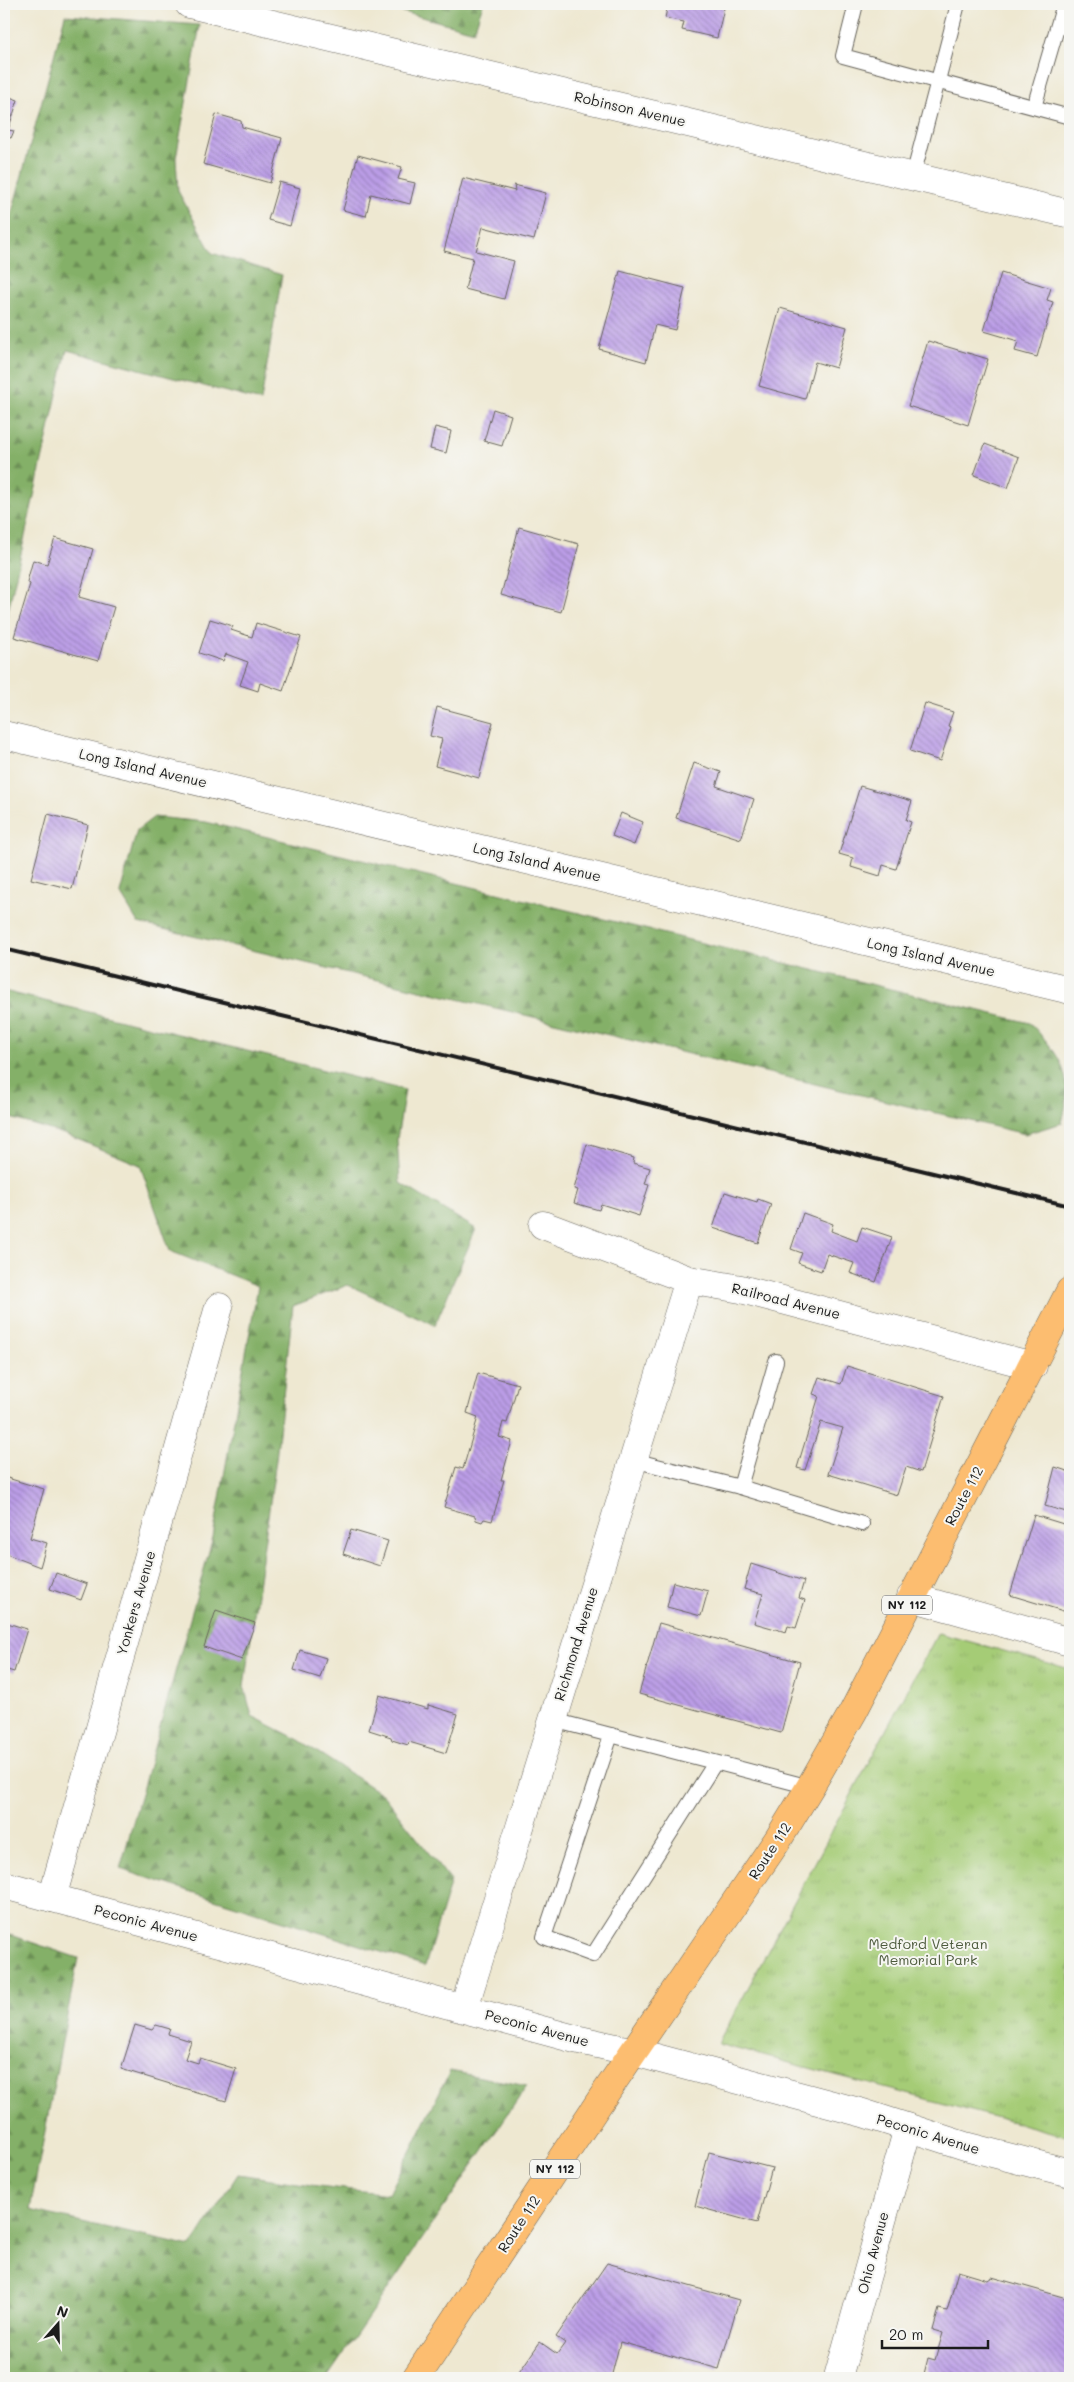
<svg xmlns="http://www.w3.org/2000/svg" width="1074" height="2382" font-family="Mali,sans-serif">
<defs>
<pattern id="forest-firs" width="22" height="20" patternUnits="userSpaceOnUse" patternTransform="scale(1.25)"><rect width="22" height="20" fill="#84b067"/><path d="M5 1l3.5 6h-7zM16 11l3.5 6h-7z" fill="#6b8e54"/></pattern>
<pattern id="park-tufts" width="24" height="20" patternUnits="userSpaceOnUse" patternTransform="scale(1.25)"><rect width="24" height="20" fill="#a5cc76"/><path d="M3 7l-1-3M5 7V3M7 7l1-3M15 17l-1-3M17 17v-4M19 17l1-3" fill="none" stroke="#8daf66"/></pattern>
<pattern id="building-back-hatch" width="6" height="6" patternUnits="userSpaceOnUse" patternTransform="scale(1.25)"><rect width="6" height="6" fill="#bb9de7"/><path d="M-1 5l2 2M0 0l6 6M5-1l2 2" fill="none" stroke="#977fba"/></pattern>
</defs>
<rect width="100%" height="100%" fill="#f6f6f2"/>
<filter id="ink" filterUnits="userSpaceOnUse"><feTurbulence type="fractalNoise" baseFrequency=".02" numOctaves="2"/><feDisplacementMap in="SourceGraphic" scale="10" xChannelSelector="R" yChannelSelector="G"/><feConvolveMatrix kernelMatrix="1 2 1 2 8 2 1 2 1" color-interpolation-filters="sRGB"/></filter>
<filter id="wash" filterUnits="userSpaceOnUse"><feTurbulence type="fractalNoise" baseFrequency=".0096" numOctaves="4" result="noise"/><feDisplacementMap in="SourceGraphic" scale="20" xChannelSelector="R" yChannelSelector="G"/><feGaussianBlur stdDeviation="1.12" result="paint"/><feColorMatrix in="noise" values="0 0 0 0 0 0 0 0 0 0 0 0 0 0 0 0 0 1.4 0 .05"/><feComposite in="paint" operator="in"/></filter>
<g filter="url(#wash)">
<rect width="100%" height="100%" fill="#eee8d1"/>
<g fill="url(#forest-firs)" stroke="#506642">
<polygon points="373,4 483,4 474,31"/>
<polygon points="65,15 200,25 176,158 178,191 212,253 282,275 261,401 67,350 4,629 4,242"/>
<path d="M154 817 206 822 1030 1023C1062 1057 1074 1075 1062 1123L1025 1134 138 923 120 893 137 830Z"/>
<polygon points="4,991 405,1090 397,1139 400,1183 476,1229 435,1325 348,1285 293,1306 276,1460 244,1686 252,1716 299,1740 383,1795 451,1881 425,1966 120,1869 213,1537 258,1286 170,1251 140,1165 67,1135 4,1116"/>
<polygon points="4,1933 78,1958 30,2210 191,2247 238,2174 318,2186 389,2194 450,2071 527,2086 327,2378 4,2378"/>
</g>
<polygon fill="url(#park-tufts)" stroke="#607449" points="938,1633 1070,1669 1070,2137 718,2044"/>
<g id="blocks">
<g fill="url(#building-back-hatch)">
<polygon points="668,4 725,4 717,38 682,30 684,22 665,18"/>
<polygon points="4,95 18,100 8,130 14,131 11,138 7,137 4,145"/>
<polygon points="216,114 241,121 242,127 282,138 270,183 203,164"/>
<polygon points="358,155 402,167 398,179 415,183 410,204 371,194 366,216 343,210"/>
<polygon points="463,178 515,191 514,185 546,193 534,240 483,227 476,251 514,261 504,299 465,289 473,258 444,251"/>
<polygon points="279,182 300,188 290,226 268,220"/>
<polygon points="620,271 685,288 675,330 655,325 646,362 599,349"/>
<polygon points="1001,273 1051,288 1047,300 1053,302 1037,357 1015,351 1018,341 984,331"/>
<polygon points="780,308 847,327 836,368 815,362 805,399 759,386"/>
<polygon points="928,341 988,359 968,425 908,406"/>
<polygon points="493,409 511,415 502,446 484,441"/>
<polygon points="435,427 451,431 446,453 430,449"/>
<polygon points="985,444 1019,457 1008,488 974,475"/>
<polygon points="519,527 579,544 561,612 501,595"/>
<polygon points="55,538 93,549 79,597 114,607 98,661 14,637 30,584 27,582 33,560 47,564"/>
<polygon points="210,619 233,626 231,630 252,637 256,623 301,637 283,691 260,683 258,691 240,685 248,662 226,654 223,661 199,653"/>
<polygon points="925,703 953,712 948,726 951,727 940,761 910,751"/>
<polygon points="437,707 493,722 479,778 435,766 442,739 430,736"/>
<polygon points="694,763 721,772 716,786 754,799 741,839 676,818"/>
<polygon points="860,786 912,801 906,820 911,822 896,869 883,865 880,876 851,867 853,858 839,854"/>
<polygon points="621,813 643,822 634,845 612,836"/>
<polygon points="48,814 88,825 72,889 31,879"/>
<polygon points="587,1144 634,1158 633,1163 650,1168 645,1184 649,1185 639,1216 601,1204 599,1210 574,1203 578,1190 574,1189"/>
<polygon points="725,1192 757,1202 758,1199 771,1204 758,1243 713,1228"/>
<polygon points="803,1213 833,1224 831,1231 857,1241 862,1227 892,1237 876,1282 850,1273 854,1263 827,1254 821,1271 798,1263 802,1253 791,1249"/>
<polygon points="847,1366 944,1396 921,1472 906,1467 897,1495 828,1474 843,1428 821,1422 805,1470 797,1468 819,1396 813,1394 819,1377 841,1384"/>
<polygon points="478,1373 518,1384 507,1423 503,1422 499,1437 512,1441 501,1480 504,1480 492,1521 484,1519 482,1522 476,1520 475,1516 444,1507 456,1467 463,1469 478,1417 467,1413"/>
<polygon points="1055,1467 1070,1472 1070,1513 1045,1506"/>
<polygon points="4,1477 44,1489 30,1538 47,1543 40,1567 4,1553"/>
<polygon points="1034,1515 1070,1526 1070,1613 1010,1595"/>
<polygon points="351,1530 388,1541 380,1566 343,1554"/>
<polygon points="751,1564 804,1581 799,1598 805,1600 796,1628 788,1626 786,1632 754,1623 763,1594 744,1589"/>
<polygon points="56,1573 87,1584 81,1600 50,1589"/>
<polygon points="673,1582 708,1591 701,1616 667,1607"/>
<polygon points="216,1610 255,1623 242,1660 204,1647"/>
<polygon points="4,1622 27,1629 14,1672 4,1669"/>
<polygon points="659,1623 800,1662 781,1733 639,1694"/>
<polygon points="300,1650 326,1658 320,1678 294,1670"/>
<polygon points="379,1695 428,1709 428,1705 458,1714 446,1753 409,1742 408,1745 392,1740 391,1737 369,1730"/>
<polygon points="135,2025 152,2030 156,2025 170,2029 168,2034 191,2041 185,2059 198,2063 200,2058 236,2069 226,2101 121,2069"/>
<polygon points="709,2152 772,2168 757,2223 695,2206"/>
<polygon points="607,2263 739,2300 719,2369 620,2342 611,2378 515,2378 540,2342 557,2354 565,2343 556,2337"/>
<polygon points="958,2271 988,2280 992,2277 1070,2299 1070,2378 923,2378 928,2358 935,2360 943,2333 933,2330 939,2309 947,2311"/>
</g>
</g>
</g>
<g filter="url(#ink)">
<use href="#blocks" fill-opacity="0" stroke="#66635b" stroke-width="1"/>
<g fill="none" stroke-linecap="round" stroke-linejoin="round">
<defs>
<g id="service">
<polyline points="856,4 843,56 1070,117"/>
<polyline points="1034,107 1064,4"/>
<polyline points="913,176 958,4"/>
<polyline points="633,1460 740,1487 862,1524"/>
<polyline points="740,1487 776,1361"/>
<polyline points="553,1720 810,1787"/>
<polyline points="611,1735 544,1937 593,1955 715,1763"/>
</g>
<g id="minor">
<polyline points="189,4 1070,214"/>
<polyline points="543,1225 689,1280 741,1289 1033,1366"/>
<polyline points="911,1597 1070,1642"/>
<polyline points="4,1885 575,2039 634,2052 863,2113 965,2146 1070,2173"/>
<polyline points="52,1898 219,1307"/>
<polyline points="464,2008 689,1280"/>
<polyline points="838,2378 908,2128"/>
</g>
<polyline id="tertiary" points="4,735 1070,990"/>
<polyline id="primary" points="416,2378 604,2095 777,1841 810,1787 853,1712 1070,1291"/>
</defs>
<use href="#service" stroke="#66635b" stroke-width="16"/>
<use href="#minor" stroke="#66635b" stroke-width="29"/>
<use href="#tertiary" stroke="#66635b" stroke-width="29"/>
<use href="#primary" stroke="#66635b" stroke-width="29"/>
<use href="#service" stroke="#fff" stroke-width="14"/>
<use href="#minor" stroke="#fff" stroke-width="28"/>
<use href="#tertiary" stroke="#fff" stroke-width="28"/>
<use href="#primary" stroke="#fcbd6f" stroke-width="28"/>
<polyline stroke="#1c1c1c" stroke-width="4" points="4,949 1070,1206"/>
</g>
</g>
<g text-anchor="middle" stroke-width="4" stroke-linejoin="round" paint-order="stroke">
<g fill="#f6f6f2" stroke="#5d5d5c" stroke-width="1">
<rect x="882" y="1595.5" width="50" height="19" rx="4"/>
<rect x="530" y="2159.5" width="50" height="19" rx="4"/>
</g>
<g font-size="12" font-weight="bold" fill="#1c1c1c">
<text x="907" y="1609">NY 112</text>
<text x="555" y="2173">NY 112</text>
</g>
<g font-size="14" fill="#1c1c1c" stroke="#f6f6f2">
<text transform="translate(630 109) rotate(13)" y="5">Robinson Avenue</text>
<text transform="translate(143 768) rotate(13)" y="5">Long Island Avenue</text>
<text transform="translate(537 862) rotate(13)" y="5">Long Island Avenue</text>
<text transform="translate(931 957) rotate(13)" y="5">Long Island Avenue</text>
<text transform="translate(786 1301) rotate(14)" y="5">Railroad Avenue</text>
<text transform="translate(964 1496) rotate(-62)" y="5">Route 112</text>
<text transform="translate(136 1603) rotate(-74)" y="5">Yonkers Avenue</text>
<text transform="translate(576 1644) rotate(-73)" y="5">Richmond Avenue</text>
<text transform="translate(770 1851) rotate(-57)" y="5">Route 112</text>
<text transform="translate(146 1923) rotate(15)" y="5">Peconic Avenue</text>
<text transform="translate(537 2028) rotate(15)" y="5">Peconic Avenue</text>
<text transform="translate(928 2134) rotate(17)" y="5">Peconic Avenue</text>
<text transform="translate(519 2224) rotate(-57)" y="5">Route 112</text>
<text transform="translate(873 2253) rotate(-75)" y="5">Ohio Avenue</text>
</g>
<g font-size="14" fill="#4c5a3c" stroke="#f6f6f2">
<text x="928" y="1949">Medford Veteran<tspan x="928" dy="16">Memorial Park</tspan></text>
</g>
</g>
<rect width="1074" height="2382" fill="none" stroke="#f6f6f2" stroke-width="20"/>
<g transform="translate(58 2324) rotate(20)" stroke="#f6f6f2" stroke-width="4" paint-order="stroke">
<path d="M0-4L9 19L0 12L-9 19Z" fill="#1c1c1c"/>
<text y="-8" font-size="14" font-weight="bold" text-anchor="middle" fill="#1c1c1c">N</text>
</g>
<path d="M882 2340v8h106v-8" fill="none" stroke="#1c1c1c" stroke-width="2.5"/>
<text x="889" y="2340" font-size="15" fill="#1c1c1c" stroke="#f6f6f2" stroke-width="4" paint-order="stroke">20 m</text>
</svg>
